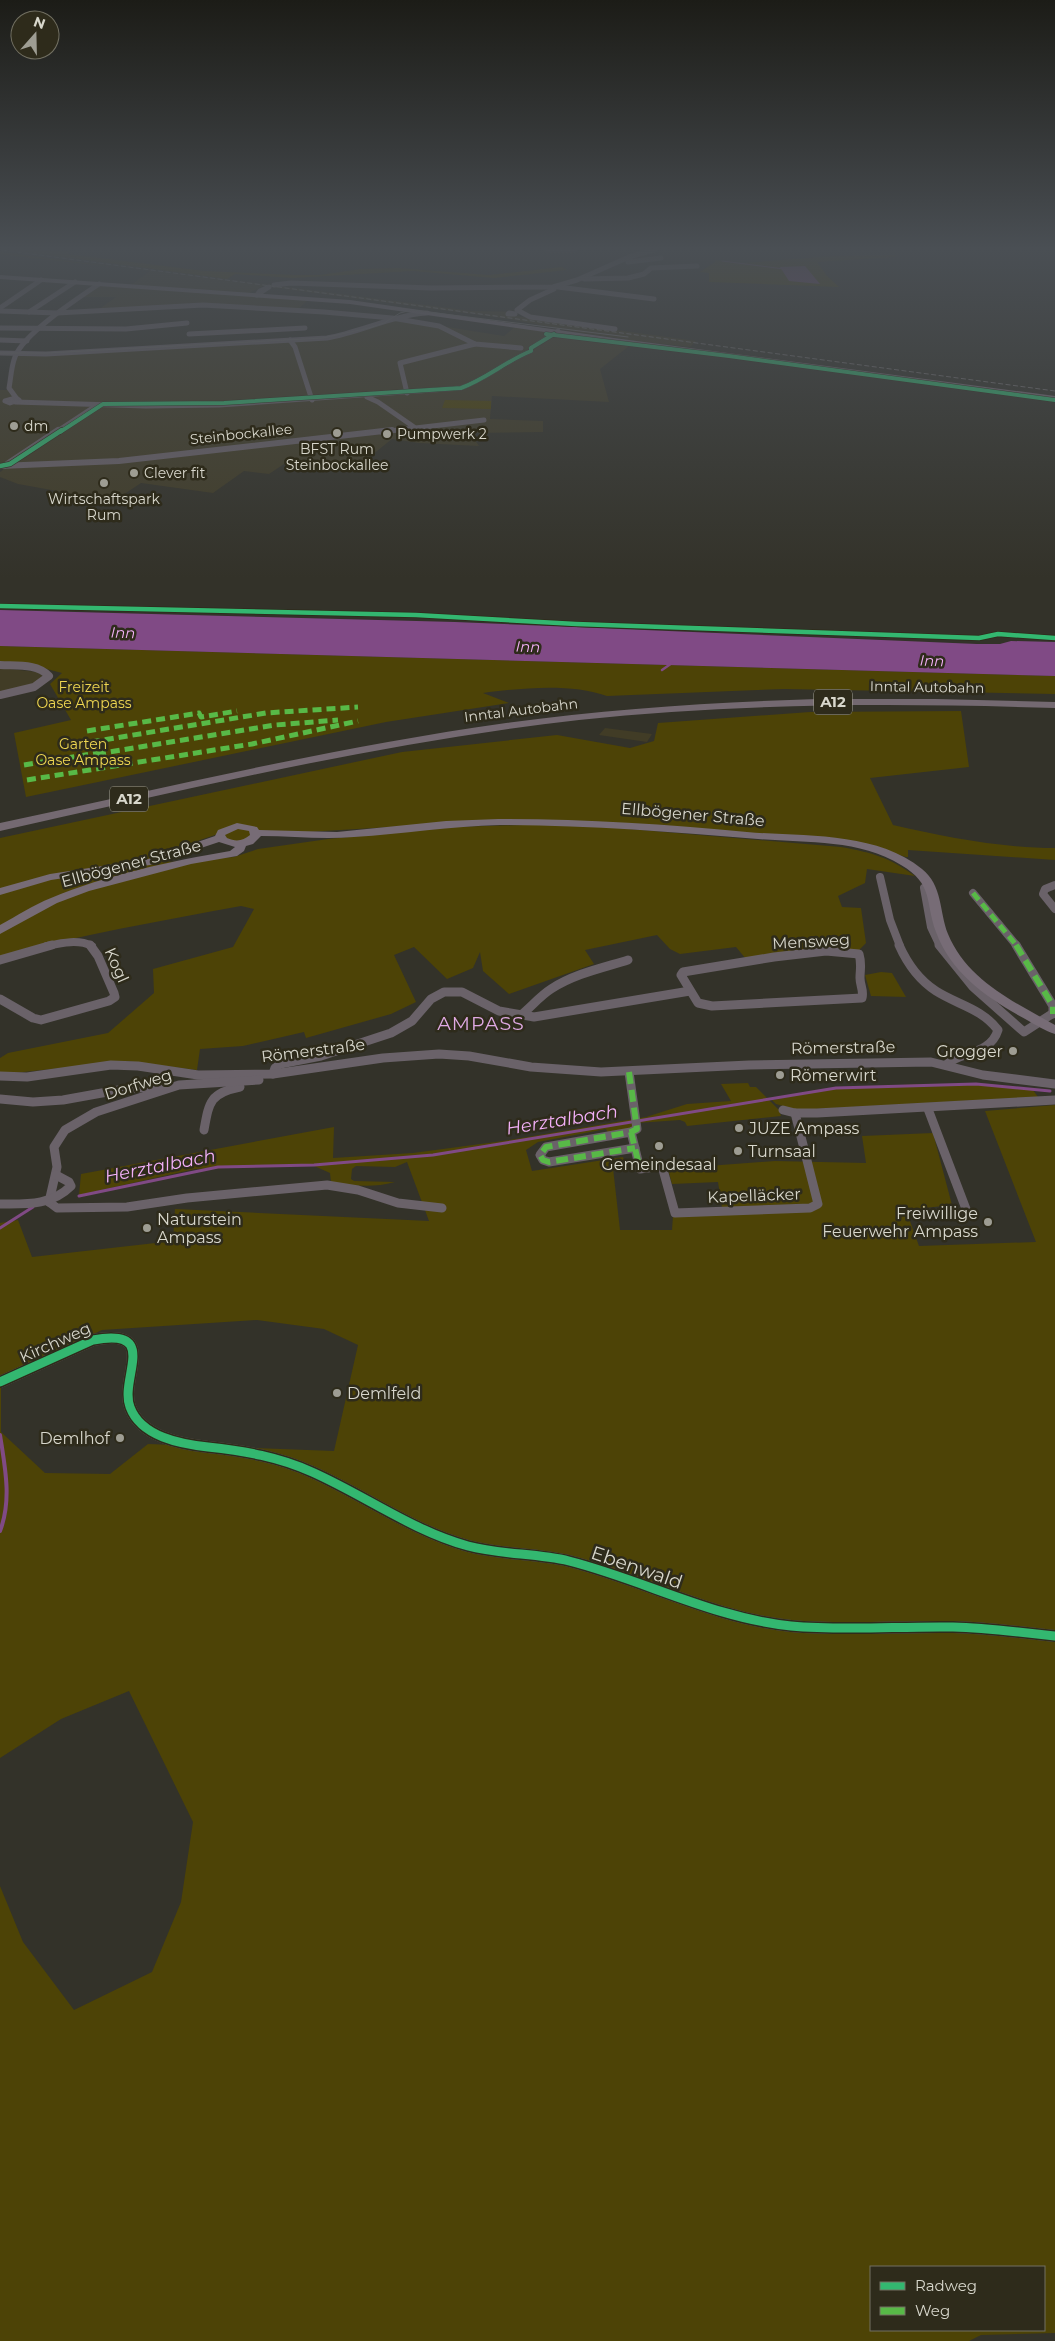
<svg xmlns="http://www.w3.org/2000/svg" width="1055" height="2341" font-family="Montserrat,sans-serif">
<rect width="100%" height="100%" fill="#333229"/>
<g fill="#413c26">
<polygon points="0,250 472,311 516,312 518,314 516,316 522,317 696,341 690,347 637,341 576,332 509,319 263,286 245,295 308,300 296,311 241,306 98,310 116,297 79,297 100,283 131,285 150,271"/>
<polygon points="397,319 504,336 516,326 558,335 553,338 572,338 629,346 600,369 609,402 492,396 490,419 543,421 543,432 470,433 479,446 419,443 392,439 352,471 287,462 269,474 244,471 213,493 141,483 108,505 57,491 18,484 0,477 0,472 10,465 0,464 0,390 8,390 16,354 335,337"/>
<polygon points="0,668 37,672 43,676 41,681 0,694"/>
<polygon points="605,728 652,734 647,742 599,735"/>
</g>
<g fill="#4d4306" fill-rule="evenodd">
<polygon points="12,250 71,251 68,254 204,271 296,275 320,275 361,269 398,268 489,275 562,267 567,270 494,278 413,271 292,278 235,274 227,279"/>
<polygon points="0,252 122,268 7,255 0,254"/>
<polygon points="897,255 894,257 817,262 827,276 839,287 709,282 709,273 700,272 715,262 715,260 744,263 833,256"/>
<polygon points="445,400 491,401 491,409 442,408"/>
<path d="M0 646 1055 676V694L784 689 607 696C571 683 521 688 483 693L509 703 386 722 26 797 14 733 71 720 50 684 62 673 31 665 0 663Z"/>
<path d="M961 711 969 767 870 778 893 825C946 837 1001 848 1055 848V860L908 850V857H906L852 841 619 824 458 823 256 835 233 844 221 833 179 847 170 862 234 857 258 849 328 839 455 827 554 824 617 828 841 847C874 853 888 857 915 876L867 869 865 883 838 896 842 907 861 908 866 943 859 950 746 959 736 947 680 954 670 949 657 935 585 950 594 964 509 994 483 971 480 952 473 968 447 979 414 947 394 955 416 1002 391 1014 306 1038 304 1032 243 1046 200 1049 197 1070 126 1061 5 1074 0 1072V1058L8 1053 108 1033 154 993 153 969 233 947 254 909 241 906C160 921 80 935 0 956V838L402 752 557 735 630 748 654 741 658 723 810 712Z"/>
<polygon points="881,972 892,973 906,997 871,996 865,975"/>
<path d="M748 1083 750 1087H756L779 1110 781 1116 687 1126 685 1122 680 1120 637 1123 631 1129 608 1133 606 1129 538 1142 526 1150 532 1171 623 1157 626 1166 613 1168 620 1230H672L673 1216 723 1214 718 1182 672 1184 668 1169 775 1161 866 1163 862 1136 933 1133 952 1205 906 1210 919 1246 1036 1242 985 1111 1055 1105V2333L981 2335 969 2341H0V1886L23 1942 74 2010 152 1972 181 1902 193 1822 129 1691 61 1719 0 1758V1223L18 1220 32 1257 173 1241 175 1209 429 1221 407 1162 395 1167 356 1166 352 1169 351 1179 354 1181 395 1182C373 1188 353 1186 331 1182L330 1173 312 1165 195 1169 79 1195 81 1174 334 1127 333 1158 413 1153 503 1141 646 1117 687 1104 731 1101 721 1084ZM257 1320 324 1329 358 1345 334 1451 148 1444 110 1474 45 1473 1 1432V1379L102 1330ZM871 2267H1044V2330H871Z"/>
<polygon points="924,1084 976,1084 1033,1090 1038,1097 797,1110 776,1104 772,1100 836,1088"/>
</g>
<g fill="#804a85">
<polygon points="805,266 820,284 789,281 780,267"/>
<polygon points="0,610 455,622 977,644 1000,644 1011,641 1055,642 1055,676 0,646"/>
</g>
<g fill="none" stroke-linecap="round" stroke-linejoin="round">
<polyline stroke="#804a85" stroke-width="1" points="722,261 784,269"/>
<polyline stroke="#804a85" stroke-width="2.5" points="662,670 672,663"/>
<g stroke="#804a85" stroke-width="3">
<polyline points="79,1196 218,1167 314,1165 433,1155 836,1088 976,1084 1050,1091"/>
<polyline points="0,1228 33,1207"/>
</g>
<path stroke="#804a85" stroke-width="4" d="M0 1435C5 1467 12 1500 0 1531"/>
<g stroke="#6a6269" stroke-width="5">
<polyline points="548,250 575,250"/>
<polyline points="628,262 661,258"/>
<polyline points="584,279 628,278 644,274 651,268 697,266"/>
<polyline points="274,285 291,283 431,288 553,287 577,280 629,257 654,250"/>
<polygon points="269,287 257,295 260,291"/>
<polyline points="558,287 654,299"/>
<polyline points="554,289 530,300 517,310 530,317 615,329"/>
<polyline points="0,308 41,280"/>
<polyline points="0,311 57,313 203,305 324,312 392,318 439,326 475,344 521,348"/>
<polyline points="29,312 75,282"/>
<polygon points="509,313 515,314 508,314"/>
<polyline points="0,328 126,329 187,323"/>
<polyline points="189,334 305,328"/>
<polyline points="0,340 27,341"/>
<polyline points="290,340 295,347 312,400"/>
<path d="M0 353 46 354 327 338C361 332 393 315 427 313"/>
<polyline points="407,393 400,363 475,344"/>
<polyline points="367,397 378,402 414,427"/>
<polygon points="16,398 19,400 10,403 5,401"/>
<path d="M17 399 9 388C11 378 11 367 15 357 23 334 78 298 99 284"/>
<path d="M15 402 146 406 219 405 461 388C486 379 506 361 531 351V348L558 331"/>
<polyline points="56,432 97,405"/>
<polyline points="381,432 484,420"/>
</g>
<g stroke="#6a6269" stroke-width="6">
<polyline points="0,466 119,461 392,430"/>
<polyline points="4,466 58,430"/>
</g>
<g stroke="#6a6269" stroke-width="8">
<path d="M0 665C16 666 37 663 49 676L34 687 0 695"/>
<polyline points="880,877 890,920 900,946"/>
<polyline points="1055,885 1045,889 1043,894 1055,909"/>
<polyline points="924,888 931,927 940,946"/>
<polyline points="973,893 1017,946"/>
<path d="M47 946C61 943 78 939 92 946"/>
</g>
<g stroke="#6a6269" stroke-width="9">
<path d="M899 945C907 963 919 980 936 991 958 1005 981 1008 998 1030 990 1056 959 1051 946 1065"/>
<polyline points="939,945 973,987 1024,1032 1055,1012"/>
<polyline points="1016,945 1053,1006 1053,1014"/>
<path d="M826 951 859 954C862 964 860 969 860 978 860 986 864 990 862 998L712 1006 698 1003 681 975 683 972 774 957Z"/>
<polyline points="0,960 52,945"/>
<polyline points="0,999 33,1018 41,1020 109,1001 115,997 114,993 98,956 90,945"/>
<path d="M521 1015C531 1007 540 996 551 989 574 974 602 968 628 960"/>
<polyline points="629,1072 637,1129 631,1132 546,1147 540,1155 543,1160 549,1162 635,1148"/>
<polyline points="273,1074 275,1068 280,1064 321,1056 391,1033 412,1021 431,999 444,992 462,992 499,1011 534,1017 690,991"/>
<polyline points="0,1076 27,1077 111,1065 138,1066 198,1075 273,1074 383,1058 439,1054 469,1056 531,1067 601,1072 749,1065 931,1062 983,1075 1055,1084"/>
<polyline points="0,1099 33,1102 63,1100 124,1089 163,1086"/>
<polyline points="928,1109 966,1209"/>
<polyline points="783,1110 795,1113 817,1113 1055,1100"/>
<path d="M204 1130C209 1102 210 1093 240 1087"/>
<polyline points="631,1132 640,1169 662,1166 675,1213 810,1208 818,1204 795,1113"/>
<polyline points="49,1202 57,1208 127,1207 187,1198 327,1185 358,1190 398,1203 442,1208"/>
<polyline points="49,1202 57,1167 54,1147 65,1130 96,1112 179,1085 259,1080"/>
<path d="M0 1204C26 1204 51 1206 71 1186L69 1182 56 1175"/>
</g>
<path stroke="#6a6269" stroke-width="12" d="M0 1382 93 1340C161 1327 119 1378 130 1407 141 1437 181 1444 208 1447 245 1451 279 1457 312 1472 364 1495 413 1531 468 1546 501 1555 536 1553 569 1561 644 1580 713 1618 791 1626 845 1631 899 1626 953 1627 987 1628 1021 1632 1055 1636"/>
<g fill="#776c76" fill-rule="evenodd">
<polygon points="0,275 350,300 614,338 1055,396 1055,400 614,342 350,304 0,279"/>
<path d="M498 819C582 819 664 824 747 832 804 837 875 831 922 869 943 886 939 911 948 934 967 980 1014 1002 1055 1025V1034C1045 1031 1036 1025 1027 1020 990 1000 951 974 936 932 925 903 934 884 901 865 859 839 805 843 758 839 672 832 586 825 500 825 451 826 403 834 354 837 323 840 292 836 261 836L253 844 246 846 244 851 237 856 191 864 89 891 57 903 0 934V925C17 916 33 905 51 898 106 875 171 861 230 851L235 847 219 842 150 865 51 880 0 895V888L50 874 148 859 215 836 218 830 237 823 257 827 259 830 337 832 446 821ZM238 829 249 831 250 835C243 841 236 842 227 838L225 835Z"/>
</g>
<path fill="#746971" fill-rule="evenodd" d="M817 699H936L1055 702V708C896 703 737 703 579 720 383 742 192 788 0 831V823C168 787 335 747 506 723 609 709 713 702 817 699Z"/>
<polyline stroke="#726e6e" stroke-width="1" points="0,353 47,353 323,338 369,328 384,323 400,313 412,310 628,337"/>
<polyline stroke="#726e6e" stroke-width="1" stroke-dasharray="5 2.5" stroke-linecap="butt" points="2,250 1055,391"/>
<g stroke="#58b947" stroke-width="5" stroke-dasharray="9 5" stroke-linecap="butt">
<polyline points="87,731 199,713 201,717 237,711"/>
<polyline points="91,742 266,713 358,707"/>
<polyline points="97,754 275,725 338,720"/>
<polyline points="24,765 97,753"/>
<polyline points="27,780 252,744 358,721"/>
<polyline points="973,893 1017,946"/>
</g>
<g stroke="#58b947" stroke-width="6" stroke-dasharray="12 6" stroke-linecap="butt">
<polyline points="1016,945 1053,1006 1053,1014"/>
<polyline points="629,1072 637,1129 631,1132 546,1147 540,1155 543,1160 549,1162 635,1148"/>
<polyline points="631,1132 640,1169"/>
</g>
<defs>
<g id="cycleway-far2">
<polyline points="546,334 729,356 1055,400"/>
<path d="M60 432 103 404 224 403 461 388C486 379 506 361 531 351V348L554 334"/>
</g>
<g id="cycleway-far1">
<polyline points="0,466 10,464 62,430"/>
<polyline points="0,606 416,615 576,624 979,638 998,634 1055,638"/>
</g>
<path id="cycleway" d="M0 1382 93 1340C161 1327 119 1378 130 1407 141 1437 181 1444 208 1447 245 1451 279 1457 312 1472 364 1495 413 1531 468 1546 501 1555 536 1553 569 1561 644 1580 713 1618 791 1626 845 1631 899 1626 953 1627 987 1628 1021 1632 1055 1636"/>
</defs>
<use href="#cycleway-far2" stroke="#2e2b1b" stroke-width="5"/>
<use href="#cycleway-far1" stroke="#2e2b1b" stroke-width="6"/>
<use href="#cycleway" stroke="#2e2b1b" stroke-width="12"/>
<use href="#cycleway-far2" stroke="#33b770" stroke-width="4"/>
<use href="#cycleway-far1" stroke="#33b770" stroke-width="4.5"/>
<use href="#cycleway" stroke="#33b770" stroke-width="9"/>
</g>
<linearGradient id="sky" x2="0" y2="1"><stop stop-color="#1c1c17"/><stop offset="0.43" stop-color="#4a4f54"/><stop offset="1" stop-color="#4a4f54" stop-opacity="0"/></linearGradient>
<rect width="1055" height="578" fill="url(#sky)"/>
<g fill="#9e9d93" stroke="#2e2b1b" stroke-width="2">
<circle cx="14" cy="426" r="5"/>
<circle cx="337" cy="433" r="5"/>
<circle cx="387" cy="434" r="5"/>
<circle cx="134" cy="473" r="5"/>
<circle cx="104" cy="483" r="5"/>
<circle cx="1013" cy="1051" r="5"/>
<circle cx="780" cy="1075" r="5"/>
<circle cx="739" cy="1128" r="5"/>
<circle cx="659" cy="1146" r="5"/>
<circle cx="738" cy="1151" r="5"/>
<circle cx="988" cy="1222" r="5"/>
<circle cx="147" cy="1228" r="5"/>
<circle cx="337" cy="1393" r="5"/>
<circle cx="120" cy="1438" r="5"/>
</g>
<g text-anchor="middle" stroke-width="5" stroke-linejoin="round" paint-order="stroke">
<g font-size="14" fill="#d8d7cc" stroke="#2e2b1b" text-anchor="start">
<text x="24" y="431">dm</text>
<text x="397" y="439">Pumpwerk 2</text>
<text x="337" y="454" text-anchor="middle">BFST Rum<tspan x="337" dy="16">Steinbockallee</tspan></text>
<text x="144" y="478">Clever fit</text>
<text x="104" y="504" text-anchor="middle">Wirtschaftspark<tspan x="104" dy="16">Rum</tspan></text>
</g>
<g font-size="14" fill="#d8d7cc" stroke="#2e2b1b">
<text transform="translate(241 434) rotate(-6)" y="5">Steinbockallee</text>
<text transform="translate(927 687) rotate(1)" y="5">Inntal Autobahn</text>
<text transform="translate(521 710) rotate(-7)" y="5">Inntal Autobahn</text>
</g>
<g font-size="14" fill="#efd751" stroke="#2e2b1b">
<text x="84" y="692">Freizeit<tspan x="84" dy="16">Oase Ampass</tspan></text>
<text x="83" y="749">Garten<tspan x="83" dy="16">Oase Ampass</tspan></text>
</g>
<g font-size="15" font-style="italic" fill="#f3b0f8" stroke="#2e2b1b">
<text transform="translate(123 633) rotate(2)" y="5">Inn</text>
<text transform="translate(528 647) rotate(2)" y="5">Inn</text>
<text transform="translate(932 661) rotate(2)" y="5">Inn</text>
</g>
<g fill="#2e2b1b" stroke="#a5a397" stroke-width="1">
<rect x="814" y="689.5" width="38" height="25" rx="4"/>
<rect x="110" y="786.5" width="38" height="25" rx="4"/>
</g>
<g font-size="15" font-weight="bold" fill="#d8d7cc">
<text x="833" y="707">A12</text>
<text x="129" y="804">A12</text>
</g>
<g font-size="16" fill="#d8d7cc" stroke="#2e2b1b">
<text transform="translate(693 814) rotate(5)" y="6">Ellbögener Straße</text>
<text transform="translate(131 863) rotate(-15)" y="6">Ellbögener Straße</text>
<text transform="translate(811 941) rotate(-3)" y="6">Mensweg</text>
<text transform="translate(117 965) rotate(66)" y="6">Kogl</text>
<text transform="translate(843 1047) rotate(-1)" y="6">Römerstraße</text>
<text transform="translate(313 1050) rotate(-7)" y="6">Römerstraße</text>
<text transform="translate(138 1084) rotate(-17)" y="6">Dorfweg</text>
<text transform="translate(754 1195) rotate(-2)" y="6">Kapelläcker</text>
<text transform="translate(55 1342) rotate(-24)" y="6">Kirchweg</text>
</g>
<g font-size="16" fill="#d8d7cc" stroke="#2e2b1b" text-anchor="start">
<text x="1003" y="1057" text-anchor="end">Grogger</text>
<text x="790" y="1081">Römerwirt</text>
<text x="749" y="1134">JUZE Ampass</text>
<text x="748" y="1157">Turnsaal</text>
<text x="659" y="1170" text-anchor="middle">Gemeindesaal</text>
<text x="978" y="1219" text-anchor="end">Freiwillige<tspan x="978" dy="18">Feuerwehr Ampass</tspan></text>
<text x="157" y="1225">Naturstein<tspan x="157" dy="18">Ampass</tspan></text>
<text x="347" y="1399">Demlfeld</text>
<text x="110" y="1444" text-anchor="end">Demlhof</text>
</g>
<g font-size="18" font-style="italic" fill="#f3b0f8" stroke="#2e2b1b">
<text transform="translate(562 1120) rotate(-9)" y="6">Herztalbach</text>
<text transform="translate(160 1166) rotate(-11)" y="6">Herztalbach</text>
</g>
<g font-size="19" letter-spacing="1" fill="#e0aae4" stroke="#2e2b1b">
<text x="481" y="1030">AMPASS</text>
</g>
<g font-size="19" fill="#d8d7cc" stroke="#2e2b1b">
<text transform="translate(637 1567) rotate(19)" y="7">Ebenwald</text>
</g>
</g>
<rect x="870" y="2266" width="175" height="65" fill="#2e2b1b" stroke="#727062"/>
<rect x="880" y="2282" width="25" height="8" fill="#33b770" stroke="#727062"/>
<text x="915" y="2291" font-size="15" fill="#d8d7cc">Radweg</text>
<rect x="880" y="2307" width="25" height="8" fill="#58b947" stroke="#727062"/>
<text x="915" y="2316" font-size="15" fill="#d8d7cc">Weg</text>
<g transform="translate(35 35) rotate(20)"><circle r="24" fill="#2e2b1b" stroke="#727062"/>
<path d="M0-4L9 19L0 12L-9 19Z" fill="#9e9d93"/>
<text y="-8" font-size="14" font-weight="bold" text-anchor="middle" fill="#d8d7cc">N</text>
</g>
</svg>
